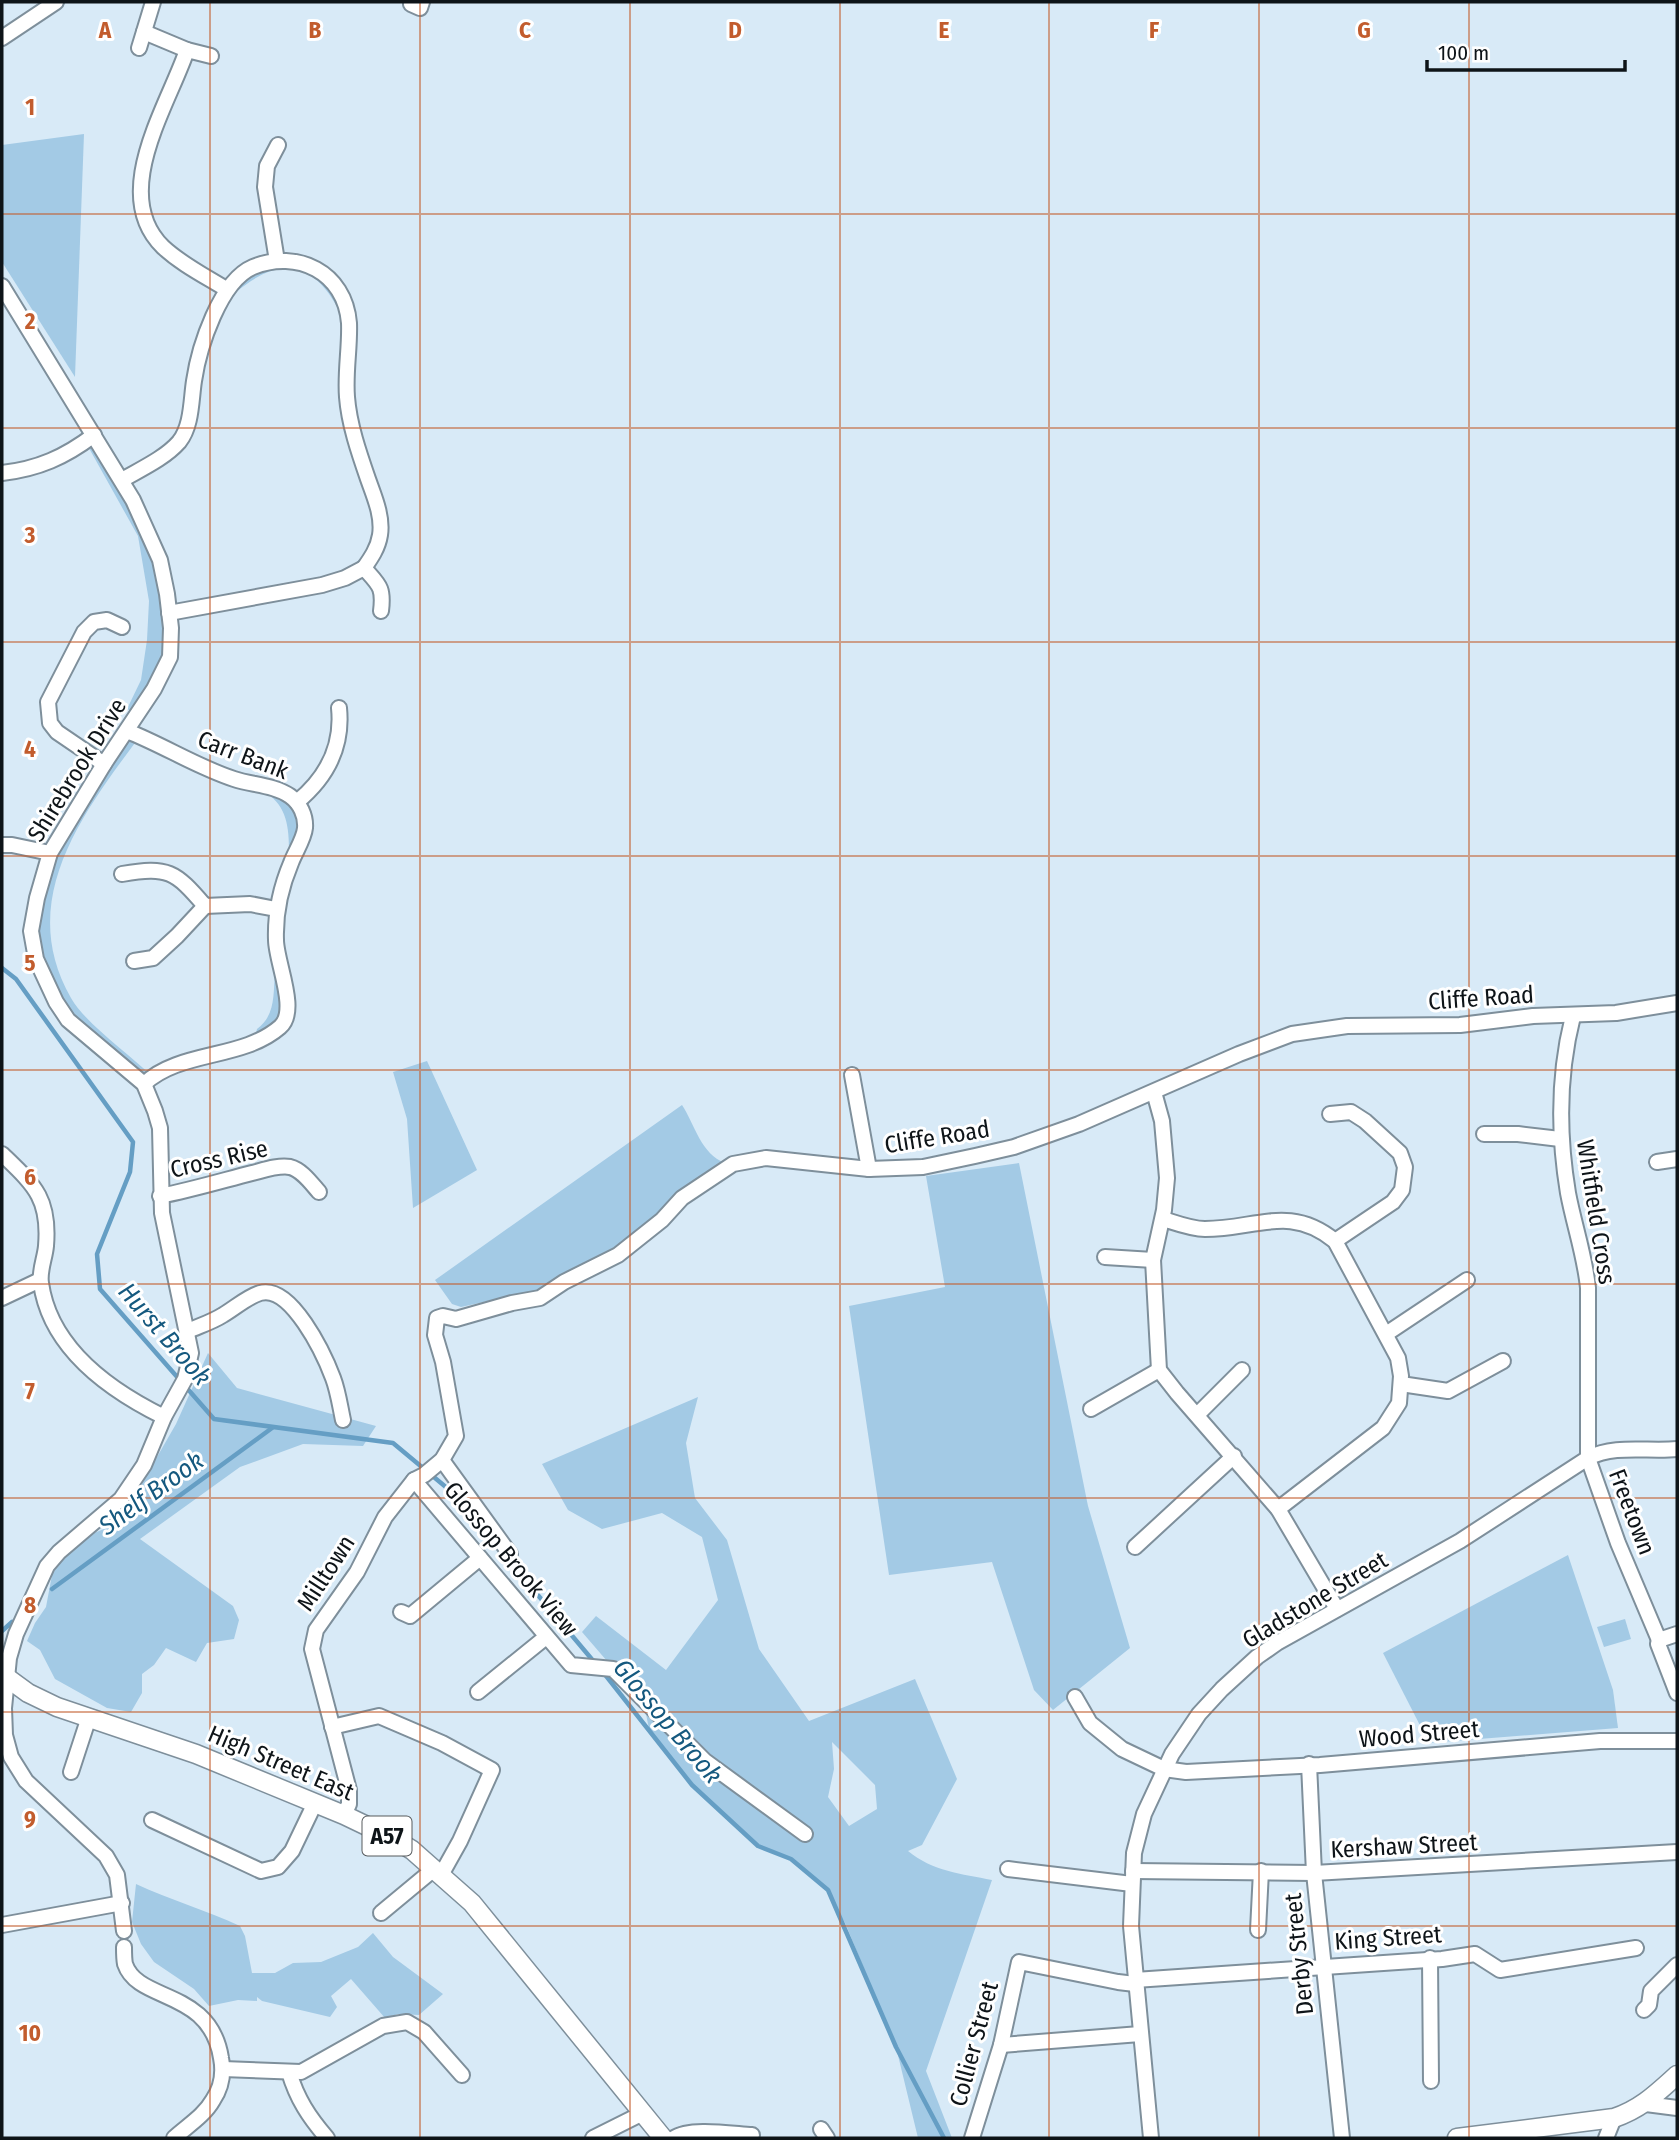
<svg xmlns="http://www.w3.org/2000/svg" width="1679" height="2140" font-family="'Fira Sans Condensed',sans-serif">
<rect width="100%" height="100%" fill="#d8eaf7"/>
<g fill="#a3cae5" fill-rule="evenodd">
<polygon points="84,134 75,377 2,262 2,145"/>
<path d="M290 260C328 266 340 286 349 321 338 312 335 301 326 290 298 255 264 268 235 293H224C239 269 263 261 290 260Z"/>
<polygon points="94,435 160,560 170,657 138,715 127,709 141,680 147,640 149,601 138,536 85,441"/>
<path d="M127 731 140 736C83 813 15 900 71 998 86 1024 129 1054 152 1076L144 1084 68 1020 36 959 37 898 44 872Z"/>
<path d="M266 793 287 794 305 830 289 851C289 828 287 806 266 793Z"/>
<path d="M281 968 283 1025 254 1042 257 1029C276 1015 273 994 275 973Z"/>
<polygon points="427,1061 477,1170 413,1208 407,1119 393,1072"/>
<path d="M682 1105C695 1125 701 1154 725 1163L679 1190 657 1216 629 1239 539 1290 461 1307 452 1304 435 1280Z"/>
<polygon points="1019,1163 1088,1506 1130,1648 1053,1710 1034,1690 992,1562 889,1575 849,1306 945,1287 926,1176"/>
<polygon points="208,1353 237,1388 376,1426 363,1446 303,1444 240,1467 140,1539 233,1606 239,1620 234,1639 207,1643 196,1662 166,1648 154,1665 142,1674 142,1693 131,1712 107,1708 55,1679 40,1650 27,1641 35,1623 46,1607 52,1575 69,1548 94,1533 119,1523 176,1424"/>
<path d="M698 1397 686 1443 695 1498 727 1540 759 1649 809 1721 915 1679 957 1779 922 1845 908 1851C932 1871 962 1874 992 1880L926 2071 952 2138H918L896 2047 846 1925 828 1890 791 1859 758 1846 692 1785 649 1729 644 1704 582 1632 596 1616 666 1670 718 1600 702 1537 662 1513 602 1529 568 1510 542 1464ZM832 1742 875 1785 877 1809 849 1826 828 1797 834 1769Z"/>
<polygon points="1568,1555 1613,1690 1618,1728 1429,1743 1383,1653"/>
<polygon points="1625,1619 1631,1639 1604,1647 1597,1627"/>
<path d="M136 1884C170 1900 206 1910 240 1926L245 1936 252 1973H275L293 1963 321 1962 358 1947 373 1933 393 1957 443 1994 419 2015 398 2014 385 2018 351 1979 331 1996 337 2007 330 2017 262 2001 257 1997V2001L238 2000 209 2006 194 1989 154 1962 141 1944 132 1922Z"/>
</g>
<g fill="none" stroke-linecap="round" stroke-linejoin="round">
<g stroke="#659ec4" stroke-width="4.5">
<polyline points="2,968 16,979 133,1142 130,1172 97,1254 100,1289 214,1419 393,1443 447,1488 495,1545"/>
<polyline points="506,1557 595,1663"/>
<polyline points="52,1589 272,1428"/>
<polyline points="2,1631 12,1622"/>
<polyline points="603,1672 692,1785 758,1846 791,1859 828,1890 896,2047 944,2138"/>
</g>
<defs>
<g id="minor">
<polyline points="411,4 420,8 422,2"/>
<polyline points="144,32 187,50 211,56"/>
<polyline points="2,38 56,2"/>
<polyline points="139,48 153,2"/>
<path d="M187 50C168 106 109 194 163 247 181 264 205 276 226 289"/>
<polyline points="277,261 265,187 267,166 278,145"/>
<polyline points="2,286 133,500 160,560 167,594 171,628 170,657 154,689 104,764 50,853 37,898 31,931 36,959 56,1002 68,1020 144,1084 155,1111 160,1128 162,1213 191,1353 185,1379 164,1417 144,1465 121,1499 59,1552 47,1566 16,1634 9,1658 4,1708 5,1735 11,1757 26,1781 106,1856 117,1875 124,1931"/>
<path d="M2 473C38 469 65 457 94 435"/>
<path d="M122 480C141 469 165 458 179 442 192 426 191 400 194 381 199 347 220 281 253 267 297 249 345 272 349 323 350 347 345 372 347 397 349 424 359 453 368 479 374 496 383 516 380 535 378 548 371 558 364 568 379 585 384 587 381 611"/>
<polyline points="169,613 322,585 345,578 364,568"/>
<path d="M127 731C163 745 197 767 234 779 252 785 274 785 290 796 300 803 306 816 305 828 304 839 295 852 291 863 280 889 275 912 276 940 276 962 299 1011 280 1027 242 1060 180 1050 144 1084"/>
<polyline points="104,764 57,732 50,723 48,702 84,632 94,622 107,620 122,627"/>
<path d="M297 802C326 778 343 747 339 708"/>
<polyline points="2,845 12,845 50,853"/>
<path d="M122 874C168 866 175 871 205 906L250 904 276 909"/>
<polyline points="134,961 153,958 177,936 205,906"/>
<path d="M1573 1016C1558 1075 1558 1133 1568 1193 1574 1225 1585 1256 1588 1288V1458L1618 1543 1659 1640"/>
<polyline points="852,1075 869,1169"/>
<polyline points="1154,1092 1162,1121 1167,1178 1164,1210 1153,1260 1159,1370 1177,1393 1278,1509 1337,1609"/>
<polyline points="1330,1114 1351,1112 1365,1121 1400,1153 1405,1167 1402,1190 1393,1202 1335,1241"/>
<polyline points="1484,1134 1518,1134 1560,1139"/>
<path d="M2 1154C34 1185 50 1198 46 1246 45 1258 39 1271 41 1283 50 1348 109 1390 164 1417"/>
<polyline points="1657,1162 1677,1159"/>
<path d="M160 1196C191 1190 221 1181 252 1173 264 1170 278 1165 290 1167 302 1170 311 1183 319 1192"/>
<path d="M1163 1219C1176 1223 1191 1229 1205 1229 1256 1229 1290 1204 1335 1241L1398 1358 1401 1376 1399 1403 1383 1428 1278 1509"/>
<polyline points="1105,1257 1153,1260"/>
<polyline points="2,1298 40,1280"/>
<path d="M188 1331C199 1326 212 1322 223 1315 235 1308 247 1297 260 1293 291 1284 324 1354 333 1378 338 1391 340 1406 343 1420"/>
<polyline points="1386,1334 1467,1280"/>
<polyline points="1401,1384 1448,1391 1503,1361"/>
<polyline points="1091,1409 1159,1370"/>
<polyline points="1197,1415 1242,1370"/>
<polyline points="442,1460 510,1554"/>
<polyline points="414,1480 571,1665 613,1669 705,1761 805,1834"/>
<polyline points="1135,1547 1234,1456"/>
<polyline points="401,1612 410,1616 480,1558"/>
<polyline points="1677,1634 1659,1640 1658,1644 1677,1693"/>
<polyline points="478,1692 546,1637"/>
<polyline points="1075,1697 1090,1723 1122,1749 1164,1769 1186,1772 1320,1765 1600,1741 1677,1741"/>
<polyline points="332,1727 379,1716 442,1743 492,1770 460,1841 441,1875"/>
<polyline points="1309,1764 1314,1873 1342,2138"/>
<polyline points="71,1772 89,1717"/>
<polyline points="344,1815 349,1804 349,1790 312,1649 316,1630 357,1572 385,1517 414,1480 424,1475 442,1460 456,1436 443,1362 435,1335 437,1318 443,1316 456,1319 512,1303 540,1298 564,1282 618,1255 662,1220 682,1198 733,1164 766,1158 869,1169 923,1167 975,1156 1014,1147 1079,1124 1239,1054 1292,1034 1347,1026 1460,1025 1533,1016 1616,1013 1677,1003"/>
<polyline points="152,1820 261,1871 278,1867 292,1851 315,1803"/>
<polyline points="1008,1869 1132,1884"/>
<polyline points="1133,1871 1314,1873 1677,1852"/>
<polyline points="381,1913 434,1869"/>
<polyline points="2,1925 122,1903"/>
<polyline points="1258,1930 1261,1871"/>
<path d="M124 1947C124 1952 124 1959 125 1964 138 2003 210 1988 221 2058 224 2073 221 2088 213 2100 204 2116 187 2126 174 2138"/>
<polyline points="1430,1958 1431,2081"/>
<polyline points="1135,1980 1442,1959 1475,1954 1500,1970 1636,1948"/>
<polyline points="1644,2010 1649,2005 1651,1991 1677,1965"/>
<polyline points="1001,2045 1140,2034"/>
<polyline points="223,2069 301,2072 383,2026 407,2022 424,2032 462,2075"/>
<path d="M289 2072C297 2099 309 2117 327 2138"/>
<polyline points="1646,2104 1677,2108"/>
<polyline points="821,2129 827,2138"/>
<polyline points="593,2138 643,2113"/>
<path d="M674 2138C690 2127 733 2134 752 2135"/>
<polyline points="972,2138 1001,2045 1019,1962 1118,1982 1135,1984"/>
<path d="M1151 2138 1131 1926 1134 1853 1144 1814 1172 1754 1199 1714 1222 1689 1257 1657 1277 1643 1460 1541 1588 1458C1615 1444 1648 1452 1677 1449"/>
<polyline points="1606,2138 1614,2118"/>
</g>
<g id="major">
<polyline points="2,1674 28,1693 57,1707 196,1754 344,1815 394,1839 412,1850 472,1903 663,2138"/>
<path d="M1457 2138 1614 2118C1641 2109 1657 2093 1677 2075"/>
</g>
</defs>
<use href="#minor" stroke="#7e8f9b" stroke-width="18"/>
<use href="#major" stroke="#7e8f9b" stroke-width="21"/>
<use href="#minor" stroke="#fff" stroke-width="14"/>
<use href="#major" stroke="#fff" stroke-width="18"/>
</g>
<path fill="none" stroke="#c25c2d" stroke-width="2" stroke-opacity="0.55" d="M210 2V2138M420 2V2138M630 2V2138M840 2V2138M1049 2V2138M1259 2V2138M1469 2V2138M2 214H1677M2 428H1677M2 642H1677M2 856H1677M2 1070H1677M2 1284H1677M2 1498H1677M2 1712H1677M2 1926H1677"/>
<g text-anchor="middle" stroke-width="6" stroke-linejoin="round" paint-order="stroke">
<rect fill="#fff" stroke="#565a5d" stroke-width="2" x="362.5" y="1816.5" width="49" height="39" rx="5"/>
<g font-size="23" font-weight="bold" fill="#0e1418">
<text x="387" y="1844">A57</text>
</g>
<g font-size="24" fill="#0e1418" stroke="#fff">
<text transform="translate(243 755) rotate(21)" y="8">Carr Bank</text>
<text transform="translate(77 770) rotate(-58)" y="8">Shirebrook Drive</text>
<text transform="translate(1481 998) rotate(-4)" y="8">Cliffe Road</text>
<text transform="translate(937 1137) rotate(-9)" y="8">Cliffe Road</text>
<text transform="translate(219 1159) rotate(-13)" y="8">Cross Rise</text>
<text transform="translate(1596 1212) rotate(81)" y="8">Whitfield Cross</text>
<text transform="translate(1632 1512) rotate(69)" y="8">Freetown</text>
<text transform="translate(511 1559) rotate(50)" y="8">Glossop Brook View</text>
<text transform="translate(326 1573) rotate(-57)" y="8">Milltown</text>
<text transform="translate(1315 1600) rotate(-31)" y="8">Gladstone Street</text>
<text transform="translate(1419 1734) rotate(-5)" y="8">Wood Street</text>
<text transform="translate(281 1763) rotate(23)" y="8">High Street East</text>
<text transform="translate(1404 1846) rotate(-3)" y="8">Kershaw Street</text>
<text transform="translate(1388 1938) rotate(-4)" y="8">King Street</text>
<text transform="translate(1299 1954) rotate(-96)" y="8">Derby Street</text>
<text transform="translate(974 2044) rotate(-75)" y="8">Collier Street</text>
</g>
<g font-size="26" font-style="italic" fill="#15597f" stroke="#fff">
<text transform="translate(165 1334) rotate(49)" y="9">Hurst Brook</text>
<text transform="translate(151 1493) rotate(-36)" y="9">Shelf Brook</text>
<text transform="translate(668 1721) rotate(50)" y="9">Glossop Brook</text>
</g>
</g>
<g font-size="23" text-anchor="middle" font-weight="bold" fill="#c25c2d" stroke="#fff" stroke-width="6" stroke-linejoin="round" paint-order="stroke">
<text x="105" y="38">A</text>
<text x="315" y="38">B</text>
<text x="525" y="38">C</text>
<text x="735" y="38">D</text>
<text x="944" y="38">E</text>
<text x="1154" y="38">F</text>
<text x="1364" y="38">G</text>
<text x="30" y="115">1</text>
<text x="30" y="329">2</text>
<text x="30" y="543">3</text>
<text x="30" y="757">4</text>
<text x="30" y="971">5</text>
<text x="30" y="1185">6</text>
<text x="30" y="1399">7</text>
<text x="30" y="1613">8</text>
<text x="30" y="1827">9</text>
<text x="30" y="2041">10</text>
</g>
<rect width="1679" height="2140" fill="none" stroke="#0e1418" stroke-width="7"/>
<path d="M1427 60v10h198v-10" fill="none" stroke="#0e1418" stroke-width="3.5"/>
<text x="1438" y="60" font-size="21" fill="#0e1418" stroke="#ffffff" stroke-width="5" paint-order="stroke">100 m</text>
</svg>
